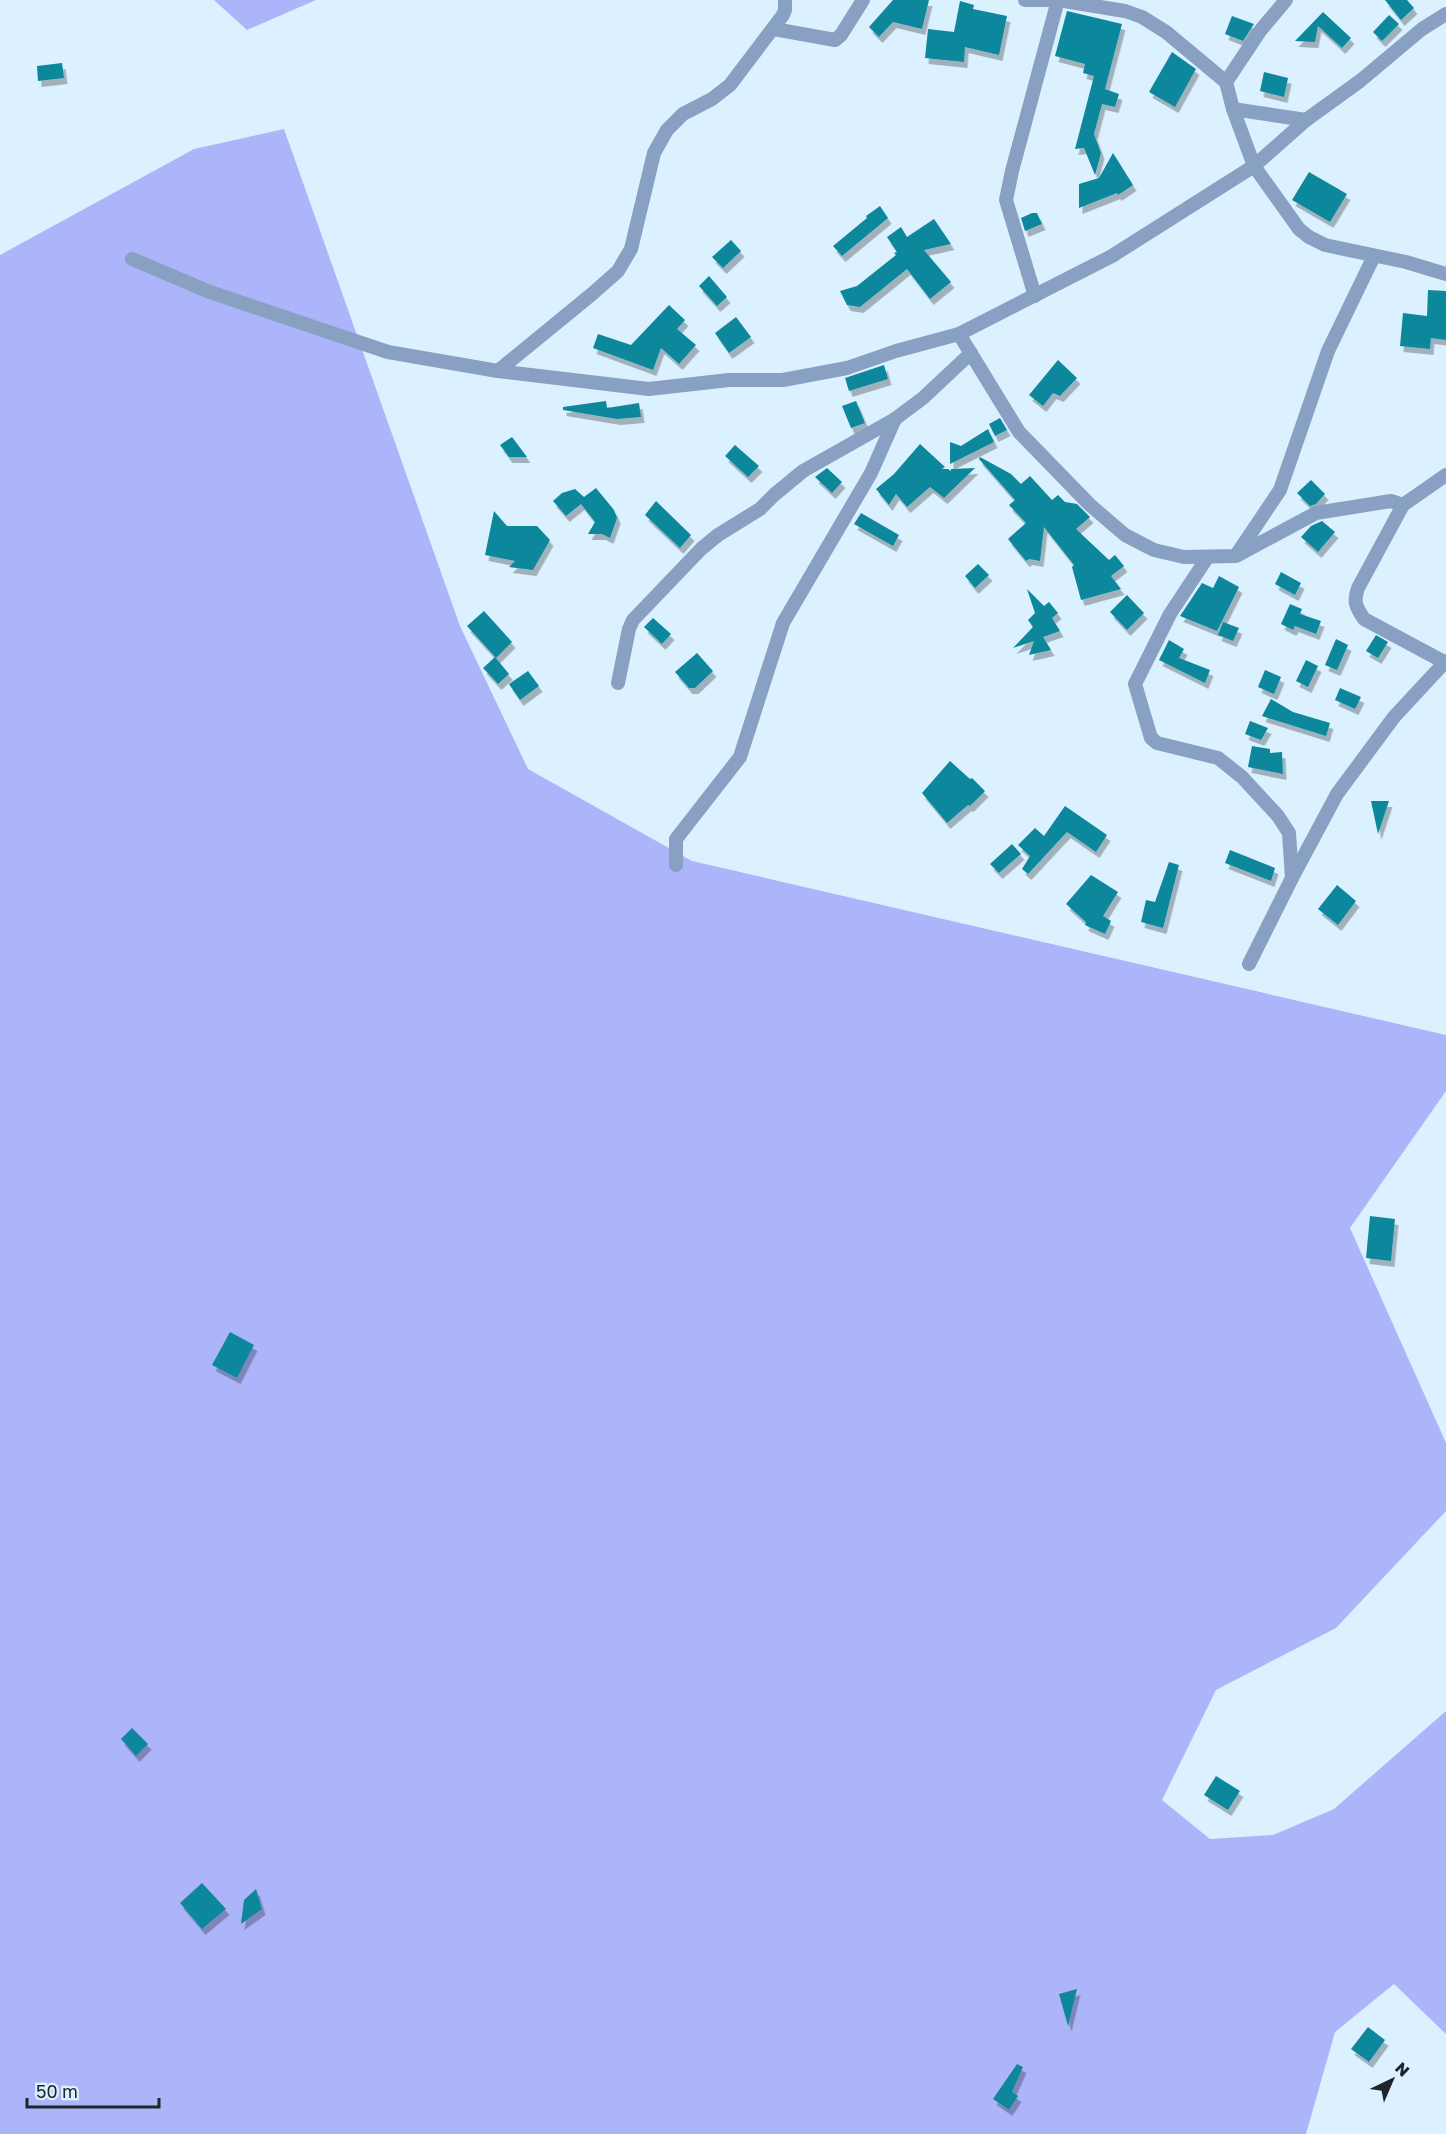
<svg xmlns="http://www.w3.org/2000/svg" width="1446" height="2134" font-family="'Golos Text',sans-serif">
<defs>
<filter id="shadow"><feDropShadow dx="3.5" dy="6" stdDeviation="0" flood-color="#0004"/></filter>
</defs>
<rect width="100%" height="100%" fill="#dcf1ff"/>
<g fill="#adb5fa">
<polygon points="214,0 316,0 247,30"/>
<polygon points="284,129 460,626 528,769 692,861 1446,1035 1446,1091 1350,1228 1446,1443 1446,1511 1336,1628 1216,1690 1162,1800 1210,1839 1273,1835 1334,1809 1446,1711 1446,2034 1394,1984 1335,2032 1306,2134 0,2134 0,255 194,149"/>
</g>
<g fill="#0b879c" filter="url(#shadow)">
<polygon points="893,0 929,0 922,29 893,22 879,37 869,27"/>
<polygon points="1385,0 1407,0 1414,8 1401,20"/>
<polygon points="960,1 974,5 973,9 1007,16 999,55 965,47 964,62 925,58 928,29 954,32"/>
<polygon points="1067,11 1122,24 1105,89 1119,94 1115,107 1102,104 1094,134 1101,153 1095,175 1084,148 1075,149 1094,76 1083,73 1085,64 1055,56"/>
<polygon points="1323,12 1351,38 1342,48 1318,26 1315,42 1295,41"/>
<polygon points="1389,15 1399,24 1382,41 1373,32"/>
<polygon points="1232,16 1254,24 1243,41 1225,34"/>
<polygon points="1172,52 1196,69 1175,107 1149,92"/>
<polygon points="62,63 64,78 38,81 37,66"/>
<polygon points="1264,72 1288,78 1284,97 1260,91"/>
<polygon points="1113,153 1133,185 1118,195 1117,193 1079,208 1079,184 1099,178"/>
<polygon points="1309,172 1347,194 1330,222 1292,200"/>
<polygon points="880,206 888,218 842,256 833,246 867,218 866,216"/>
<polygon points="1032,213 1037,213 1042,224 1025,231 1021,218"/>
<polygon points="934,219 951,244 924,250 951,282 930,299 907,269 860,307 847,305 840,291 857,286 896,255 894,253 897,252 887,237 901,227 907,237"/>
<polygon points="731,240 741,251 723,268 712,257"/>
<polygon points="709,276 727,297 717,306 699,286"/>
<polygon points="1428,290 1446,291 1446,340 1431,338 1430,349 1400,346 1403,313 1427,316"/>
<polygon points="669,305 685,320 677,329 696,345 679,364 661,348 653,370 593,348 598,334 631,345"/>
<polygon points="736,317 751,337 729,353 715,333"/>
<polygon points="1058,360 1077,378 1060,396 1053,393 1043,406 1029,395"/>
<polygon points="884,365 888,379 849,391 845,378"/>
<polygon points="606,401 607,408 639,403 641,417 617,419 563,410 563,407"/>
<polygon points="856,401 865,423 851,428 842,406"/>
<polygon points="1000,418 1007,430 995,436 989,424"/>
<polygon points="988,429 994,442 950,464 950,442 961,446"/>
<polygon points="512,437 527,457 509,457 500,445"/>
<polygon points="920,444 945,467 941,469 948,469 951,471 951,469 975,468 944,498 930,487 907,507 896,494 889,505 876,489 894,474"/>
<polygon points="735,445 759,466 748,477 725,456"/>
<polygon points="980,457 1011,474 1021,484 1030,476 1052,500 1058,495 1065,502 1077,504 1090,517 1076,529 1109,560 1115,555 1124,566 1111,576 1121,589 1081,600 1072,567 1074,565 1044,527 1040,561 1029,559 1026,561 1008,539 1026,523 1009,505 1015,500 979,459"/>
<polygon points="827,468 842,482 832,493 815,477"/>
<polygon points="1311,480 1325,494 1316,504 1310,506 1297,493"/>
<polygon points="596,488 614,510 617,518 610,538 602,534 588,534 595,522 581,504 566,516 553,501 562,493 575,489 584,497"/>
<polygon points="656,501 691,535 680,548 645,515"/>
<polygon points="494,511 507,526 537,526 550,540 533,570 509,567 515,561 485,555"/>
<polygon points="861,513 899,535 893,546 854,524"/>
<polygon points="1322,521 1335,532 1318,552 1301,537 1311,526"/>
<polygon points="978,564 989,575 975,588 965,576"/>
<polygon points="1281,572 1301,583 1295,595 1275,584"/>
<polygon points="1219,576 1239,587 1217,631 1180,616 1202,583 1213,588"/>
<polygon points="1027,589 1044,606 1049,602 1058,613 1052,618 1060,631 1043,637 1051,650 1029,655 1034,641 1013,648 1033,627 1028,620 1035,613"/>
<polygon points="1127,595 1144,613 1127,630 1110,612"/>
<polygon points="1290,604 1302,609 1300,614 1321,621 1316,634 1295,626 1293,630 1281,624"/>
<polygon points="484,611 512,642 496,658 467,626"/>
<polygon points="653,618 671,634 662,644 644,627"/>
<polygon points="1223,622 1239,628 1233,641 1218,635"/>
<polygon points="1376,635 1388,642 1378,658 1366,651"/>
<polygon points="1336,639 1348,645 1337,670 1325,665"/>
<polygon points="1169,640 1184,649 1179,658 1210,670 1205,683 1159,660"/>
<polygon points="697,653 713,671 695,688 689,688 675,672"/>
<polygon points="495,657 509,674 498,684 483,668"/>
<polygon points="1306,660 1318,666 1308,687 1296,681"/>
<polygon points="1265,670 1281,677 1274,694 1258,687"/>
<polygon points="528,671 539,686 520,700 509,684"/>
<polygon points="1340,688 1361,697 1355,709 1335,700"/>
<polygon points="1271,699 1293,712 1330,723 1326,736 1262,716"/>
<polygon points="1250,721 1268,728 1261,740 1245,734"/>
<polygon points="1252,746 1270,749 1270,753 1282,752 1283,774 1248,767"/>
<polygon points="950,761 970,779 972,778 985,791 970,806 968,805 947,823 922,793"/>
<polygon points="1371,801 1389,801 1378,834"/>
<polygon points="1065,806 1107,835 1096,852 1067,832 1028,874 1022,869 1030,856 1018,845 1035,828 1044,836"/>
<polygon points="1012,844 1021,854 999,873 990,864"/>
<polygon points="1230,850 1275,868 1271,881 1225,863"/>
<polygon points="1169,862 1179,865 1163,928 1141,922 1146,900 1155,902"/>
<polygon points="1091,875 1118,892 1103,916 1111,921 1105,934 1085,925 1086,922 1066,904"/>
<polygon points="1337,885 1356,901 1338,925 1318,909"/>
<polygon points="1370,1216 1395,1219 1391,1261 1366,1258"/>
<polygon points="230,1332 254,1345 237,1378 212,1365"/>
<polygon points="132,1728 148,1744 136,1756 121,1739"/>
<polygon points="1216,1776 1240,1791 1228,1810 1204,1795"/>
<polygon points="202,1883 226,1909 202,1929 180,1903"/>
<polygon points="256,1889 262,1909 241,1924 244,1900"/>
<polygon points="1077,1989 1068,2026 1059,1994"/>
<polygon points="1368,2027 1385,2040 1369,2062 1351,2049"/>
<polygon points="1017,2064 1023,2067 1012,2092 1018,2096 1009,2110 993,2099"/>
</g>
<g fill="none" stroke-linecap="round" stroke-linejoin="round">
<g stroke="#88a0c1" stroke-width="14">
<polyline points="1025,0 1058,0 1125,11 1142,17 1166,32 1226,82 1233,109 1254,166 1299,229 1309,237 1325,245 1406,262 1446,274"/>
<polyline points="774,29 835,40 841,35 863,0"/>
<polyline points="1226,82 1260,31 1286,0"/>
<polyline points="1233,109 1306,120"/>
<polyline points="132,259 210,292 388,352 498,371 649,389 729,380 783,380 847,368 896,351 959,334 1112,256 1254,166 1306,120 1360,81 1422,29 1446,14"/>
<polyline points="1035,296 1006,200 1012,171 1058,0"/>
<polyline points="959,334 1019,432 1090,505 1125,535 1154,550 1184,557 1236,556 1316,513 1391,501 1403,505 1446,475"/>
<polyline points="498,371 592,294 618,271 631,249 654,153 667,130 683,114 712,99 730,85 783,15 785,10 785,0"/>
<path d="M1403 505 1358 588C1353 602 1356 607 1364 619L1446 663"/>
<polyline points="1237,554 1280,490 1328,351 1374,256"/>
<polyline points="1207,558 1170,614 1135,684 1151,738 1157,743 1218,758 1242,777 1278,816 1289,833 1292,878"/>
<polyline points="618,683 629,629 633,620 701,549 718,535 760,509 774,495 803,471 895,419"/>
<polyline points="676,865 676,839 740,757 783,623 871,473 895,419 923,398 971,353"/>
<polyline points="1249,964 1292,878 1337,794 1394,717 1446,661"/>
</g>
</g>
<g transform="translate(1392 2080) rotate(44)" stroke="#dcf1ff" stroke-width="4.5" paint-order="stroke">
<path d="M0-4.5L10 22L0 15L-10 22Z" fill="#1e262b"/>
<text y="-9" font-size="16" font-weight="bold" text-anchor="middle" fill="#1e262b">N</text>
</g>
<path d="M27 2098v9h132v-9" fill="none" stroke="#1e262b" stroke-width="3"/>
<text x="36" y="2098" font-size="18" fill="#1e262b" stroke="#dcf1ff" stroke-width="4.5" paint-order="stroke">50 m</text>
</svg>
